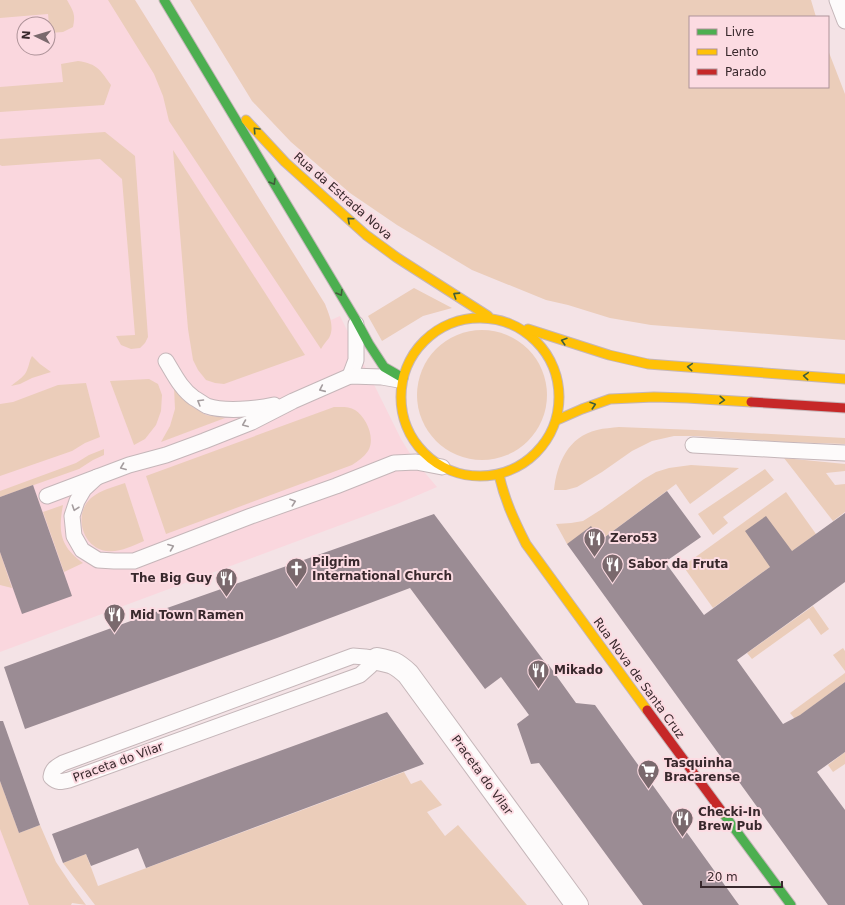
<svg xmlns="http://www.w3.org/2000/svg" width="845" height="905" font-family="'DejaVu Sans',sans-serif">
<rect width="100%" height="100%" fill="#f4e3e6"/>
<g fill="#fad7de" fill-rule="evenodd">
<path d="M0 0H135L325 304 331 320 340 316 401 439 414 460 437 487 397 504 0 652ZM24 24H48V48H24Z"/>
<polygon points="0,781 39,888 73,896 71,905 0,905"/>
</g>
<g fill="#ebcdba">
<path d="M0 0H67C73 11 76 14 73 27L63 32 50 33 48 14 0 18Z"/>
<path d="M108 0H135L325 304C329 315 335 327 329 338 326 342 323 345 321 349L169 121 163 96 154 74Z"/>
<polygon points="190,0 811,0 816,17 690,17 690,87 828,87 828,50 845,94 845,340 651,325 610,318 568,305 546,300 472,270 397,225 350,193 291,142 252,101"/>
<path d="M78 61C98 64 100 70 111 85L104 105 0 112V87L63 82 61 64Z"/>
<polygon points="105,132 135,156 148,337 145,343 140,348 131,349 121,345 116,336 135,335 122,179 100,159 2,166 0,165 0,139"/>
<polygon points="173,150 305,355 224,384 215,383 206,380 198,370 193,360 188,329"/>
<polygon points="414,288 452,308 423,316 382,341 368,316"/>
<circle cx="482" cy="395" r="65"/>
<path d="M32 356 40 364 51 372 32 378 20 384 11 386C15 382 21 379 25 374 29 368 29 361 32 356Z"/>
<polygon points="149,379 158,384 162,395 161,411 156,425 145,439 134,445 110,381"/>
<polygon points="86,383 100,437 85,443 72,451 0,476 0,404 13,402 58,385"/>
<polygon points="174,387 193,407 206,415 225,418 161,442 170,426 175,409"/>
<path d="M334 407C340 407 349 406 355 410 366 417 376 438 368 451 364 457 358 461 352 465L166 534 146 476Z"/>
<path d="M619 427 695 430 845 438V444L786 442 694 436H674L652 441 632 451 602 472 577 487 566 490H554C557 463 568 437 597 430 604 428 612 428 619 427Z"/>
<polygon points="104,449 104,455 93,460 79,469 0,497 0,491 76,463 89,455"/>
<polygon points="784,458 845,464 845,471 826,473 835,485 845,484 845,512 833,521"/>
<polygon points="691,465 739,468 690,504 676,484 601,540 567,544 556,524 571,523 583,521 602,509 644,479 656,472 669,468"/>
<polygon points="765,469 774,480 723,517 728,523 713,535 698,514"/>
<path d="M125 483 144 541C132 546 119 553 106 551 82 547 73 514 91 498 101 490 113 487 125 483Z"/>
<polygon points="786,492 816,534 713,608 683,566"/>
<path d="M63 505C58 532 60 546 83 563L64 572 43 512Z"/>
<polygon points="0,552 12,588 0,585"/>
<polygon points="813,606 829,629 821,635 809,618 752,659 747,653"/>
<polygon points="843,648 845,651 845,671 833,655"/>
<polygon points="845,673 845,682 795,719 790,713"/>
<polygon points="845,752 845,764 833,772 828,765"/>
<polygon points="404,772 411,784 421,780 442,805 427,812 445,836 458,825 527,905 95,905 63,863 86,854 98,886"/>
<polygon points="0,781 19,833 40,825 56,862 72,886 86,905 72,903 71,905 29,905 0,829"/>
</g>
<g fill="#9b8c94">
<polygon points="33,485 72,596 22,614 0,552 0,497"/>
<polygon points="667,491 701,537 665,562 704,615 770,567 745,531 766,516 792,551 845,513 845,582 737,660 783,724 800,715 845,682 845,752 817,772 845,810 845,905 828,905 567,544 591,526 601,540"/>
<polygon points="434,514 547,665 548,664 576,703 595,705 739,905 643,905 539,763 531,764 517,724 529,715 501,677 485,689 410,588 277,638 25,729 4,667 150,614"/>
<polygon points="387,712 424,764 146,868 138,848 91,866 86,854 63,863 52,834 224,771"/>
<polygon points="0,721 3,721 40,825 19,833 0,781"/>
</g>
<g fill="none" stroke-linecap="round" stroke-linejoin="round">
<defs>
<g id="lane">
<polyline points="837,0 845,21"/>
<path d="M166 361C174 374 181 389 194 398 198 400 203 404 207 406 224 412 257 409 274 405"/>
<polyline points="350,376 356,360 356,324"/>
<polyline points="693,445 783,450 845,453"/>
<polyline points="97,477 84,489 77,501 72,516 74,536 82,550 98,560 114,561 134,561 251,516 336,486 394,463 416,462 442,467"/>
<polyline points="47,496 129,465 166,455 204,441 252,422 293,401 350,376 382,377 399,380"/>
<path d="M353 656 365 657 377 659 369 667 360 675 69 780C61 782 57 783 51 777 52 769 56 767 63 763Z"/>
</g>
<path id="street" d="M377 659C393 662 396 663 408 674L577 905"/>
<g id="fast">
<polyline points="164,0 356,320 369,344 384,367 403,378"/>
<polyline points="723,813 791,905"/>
</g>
<g id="slow">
<polyline points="246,120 285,162 366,235 396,257 488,316"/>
<circle cx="480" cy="397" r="79"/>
<polyline points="528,329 609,355 648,364 845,379"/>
<polyline points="557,420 582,409 610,399 654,397 687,398 751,402"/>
<path d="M499 475C505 501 514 520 526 544L647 710"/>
</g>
<g id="jam">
<polyline points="751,402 845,408"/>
<polyline points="647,710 723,813"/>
</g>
</defs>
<use href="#lane" stroke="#c5b6b9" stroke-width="17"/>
<use href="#street" stroke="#c5b6b9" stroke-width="24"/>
<use href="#fast" stroke="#c5b6b9" stroke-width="11"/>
<use href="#slow" stroke="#c5b6b9" stroke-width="11"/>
<use href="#jam" stroke="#c5b6b9" stroke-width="11"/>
<use href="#lane" stroke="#fdfbfb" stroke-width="15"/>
<use href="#street" stroke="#fdfbfb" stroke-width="22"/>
<use href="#fast" stroke="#4caf50" stroke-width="9"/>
<use href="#slow" stroke="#ffc107" stroke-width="9"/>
<use href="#jam" stroke="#c62828" stroke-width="9"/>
</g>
<defs><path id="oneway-chevron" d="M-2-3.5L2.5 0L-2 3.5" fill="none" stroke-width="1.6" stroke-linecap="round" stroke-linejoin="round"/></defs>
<g stroke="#405e3a">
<use href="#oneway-chevron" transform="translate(256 130) rotate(-133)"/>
<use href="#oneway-chevron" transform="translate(273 182) rotate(59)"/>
<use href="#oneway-chevron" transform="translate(350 220) rotate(-138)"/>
<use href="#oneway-chevron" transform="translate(340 293) rotate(59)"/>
<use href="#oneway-chevron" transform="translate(456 295) rotate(-147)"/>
<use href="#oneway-chevron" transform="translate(564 341) rotate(-163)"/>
<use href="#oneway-chevron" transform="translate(690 367) rotate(-175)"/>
<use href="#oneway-chevron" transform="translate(806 376) rotate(-175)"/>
<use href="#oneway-chevron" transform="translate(722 400) rotate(4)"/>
<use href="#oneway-chevron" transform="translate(593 405) rotate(-18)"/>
</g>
<g stroke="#a49c9e">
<use href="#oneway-chevron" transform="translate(322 389) rotate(156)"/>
<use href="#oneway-chevron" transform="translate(200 402) rotate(-149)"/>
<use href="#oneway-chevron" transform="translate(245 424) rotate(158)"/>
<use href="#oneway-chevron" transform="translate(123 467) rotate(159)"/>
<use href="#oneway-chevron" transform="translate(293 502) rotate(-19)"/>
<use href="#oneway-chevron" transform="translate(75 508) rotate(109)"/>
<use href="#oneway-chevron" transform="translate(171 547) rotate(-21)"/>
</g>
<defs>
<symbol id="restaurant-pin" viewBox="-11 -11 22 30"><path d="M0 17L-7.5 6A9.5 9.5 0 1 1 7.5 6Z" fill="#7a696d" stroke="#fcdbe2"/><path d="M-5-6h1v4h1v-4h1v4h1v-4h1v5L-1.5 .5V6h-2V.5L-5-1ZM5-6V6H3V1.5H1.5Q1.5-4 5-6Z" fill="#fff"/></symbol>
<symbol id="church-pin" viewBox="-11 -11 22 30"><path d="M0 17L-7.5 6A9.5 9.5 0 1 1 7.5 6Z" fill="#7a696d" stroke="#fcdbe2"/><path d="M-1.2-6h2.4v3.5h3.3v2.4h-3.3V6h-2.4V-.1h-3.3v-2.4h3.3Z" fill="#fff"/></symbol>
<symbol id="supermarket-pin" viewBox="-11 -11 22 30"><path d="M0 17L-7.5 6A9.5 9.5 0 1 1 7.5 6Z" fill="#7a696d" stroke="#fcdbe2"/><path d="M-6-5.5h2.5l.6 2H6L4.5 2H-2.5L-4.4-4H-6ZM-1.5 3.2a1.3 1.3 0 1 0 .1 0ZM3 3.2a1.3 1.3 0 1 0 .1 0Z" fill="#fff"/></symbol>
</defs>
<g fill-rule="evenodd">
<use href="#restaurant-pin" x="582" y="526" width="25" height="34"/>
<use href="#restaurant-pin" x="600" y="552" width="25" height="34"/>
<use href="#church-pin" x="284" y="556" width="25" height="34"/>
<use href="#restaurant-pin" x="214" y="566" width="25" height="34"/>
<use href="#restaurant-pin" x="102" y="602" width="25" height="34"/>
<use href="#restaurant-pin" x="526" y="658" width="25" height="34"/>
<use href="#supermarket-pin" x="636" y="758" width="25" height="34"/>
<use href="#restaurant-pin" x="670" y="806" width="25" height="34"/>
</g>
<g text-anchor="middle" stroke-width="4" stroke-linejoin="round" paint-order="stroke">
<g font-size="12" fill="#38282c" stroke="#fcdbe2">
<text transform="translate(343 196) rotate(41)" y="4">Rua da Estrada Nova</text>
<text transform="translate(639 678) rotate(54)" y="4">Rua Nova de Santa Cruz</text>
<text transform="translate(118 762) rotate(-20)" y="4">Praceta do Vilar</text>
<text transform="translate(482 775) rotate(54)" y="4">Praceta do Vilar</text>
</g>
<g font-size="12" font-weight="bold" fill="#38282c" stroke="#fcdbe2" text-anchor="start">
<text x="610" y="542">Zero53</text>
<text x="312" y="566">Pilgrim<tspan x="312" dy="14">International Church</tspan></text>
<text x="628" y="568">Sabor da Fruta</text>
<text x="212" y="582" text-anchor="end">The Big Guy</text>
<text x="130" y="619">Mid Town Ramen</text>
<text x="554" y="674">Mikado</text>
<text x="664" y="767">Tasquinha<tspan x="664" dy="14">Bracarense</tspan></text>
<text x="698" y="816">Checki-In<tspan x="698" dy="14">Brew Pub</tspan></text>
</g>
</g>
<rect x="689" y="16" width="140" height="72" fill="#fcdbe2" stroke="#ae9399"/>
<rect x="697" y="29" width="20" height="6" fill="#4caf50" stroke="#ae9399"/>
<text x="725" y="36" font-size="12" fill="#38282c">Livre</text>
<rect x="697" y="49" width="20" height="6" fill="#ffc107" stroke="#ae9399"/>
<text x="725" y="56" font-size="12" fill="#38282c">Lento</text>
<rect x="697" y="69" width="20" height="6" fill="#c62828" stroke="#ae9399"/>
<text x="725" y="76" font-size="12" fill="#38282c">Parado</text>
<g transform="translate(36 36) rotate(275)"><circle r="19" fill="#fcdbe2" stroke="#ae9399"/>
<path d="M0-3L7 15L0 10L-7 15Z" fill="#7a696d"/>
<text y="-6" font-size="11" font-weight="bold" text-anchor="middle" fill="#38282c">N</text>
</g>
<path d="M701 881v6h81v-6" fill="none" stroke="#38282c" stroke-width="2"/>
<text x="707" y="881" font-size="12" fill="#38282c" stroke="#fcdbe2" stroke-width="3" paint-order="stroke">20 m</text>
</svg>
